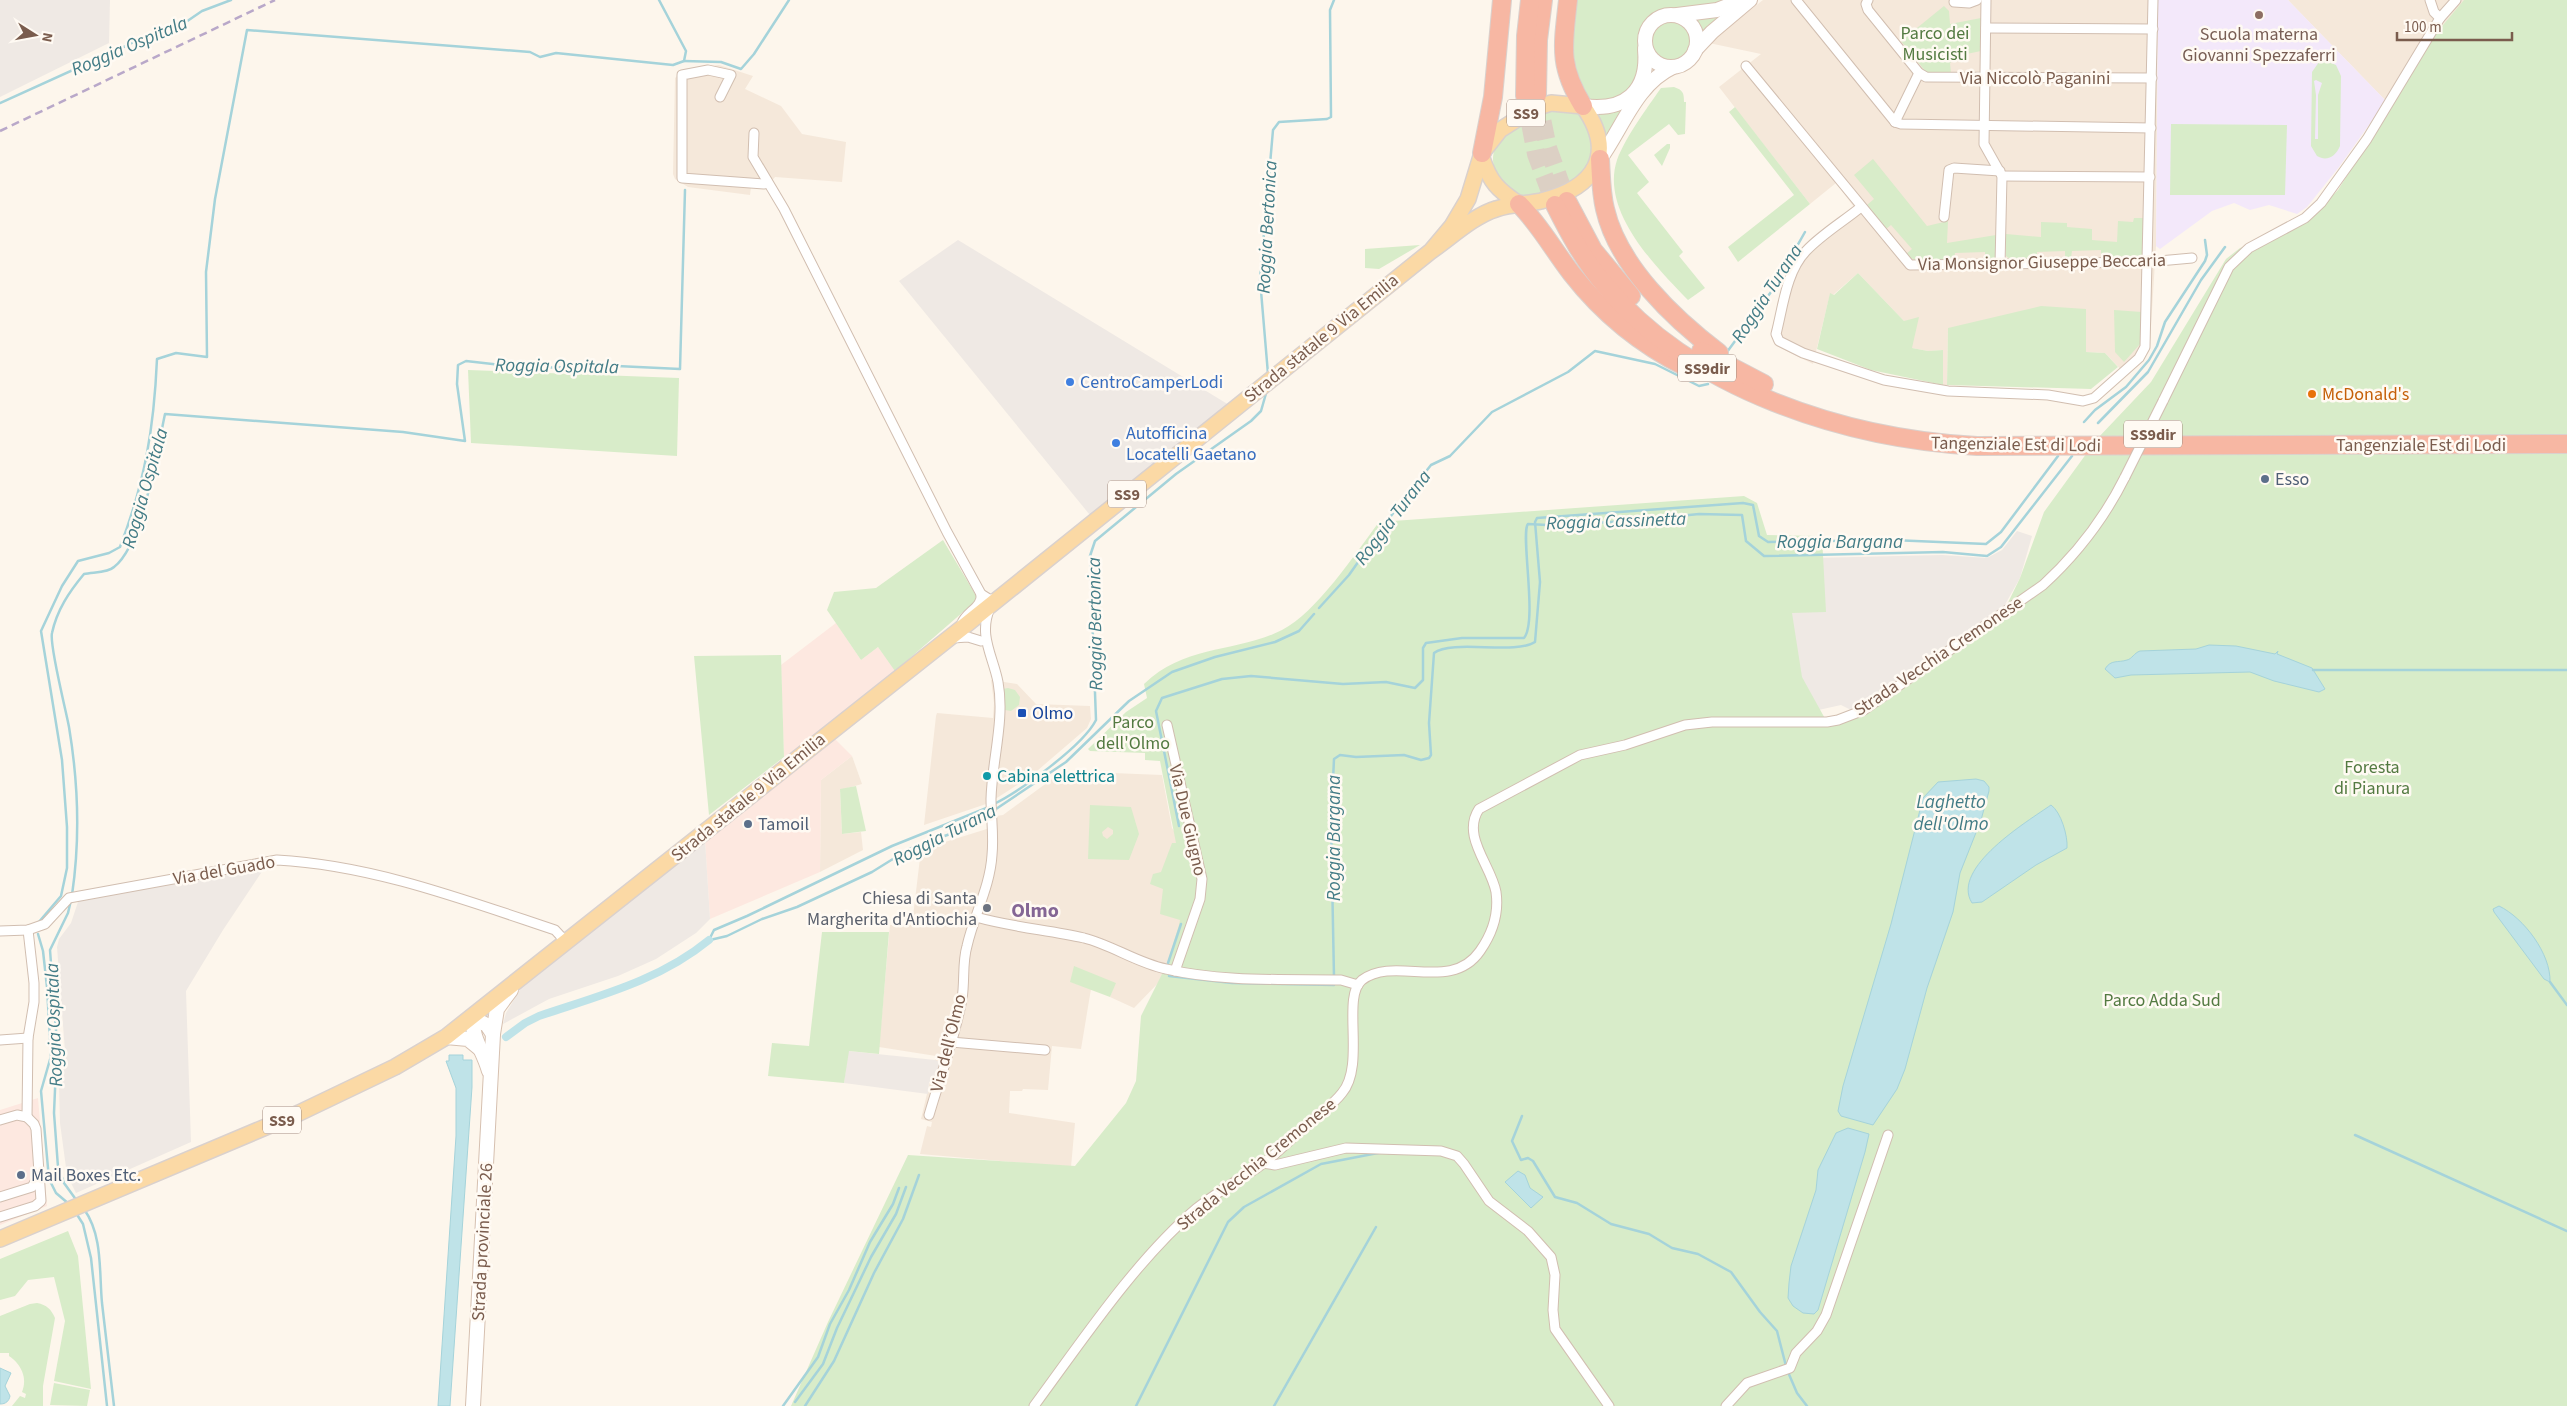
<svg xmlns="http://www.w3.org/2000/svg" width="2567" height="1406" font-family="'Source Sans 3',sans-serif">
<rect width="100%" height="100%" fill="#fdf6ec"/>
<g fill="#f5e8da">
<polygon points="1763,0 2158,0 2156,246 2150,342 2143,360 2126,375 2105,353 2086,352 1948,328 1947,385 1943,385 1943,350 1928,351 1912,348 1904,321 1858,273 1833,295 1830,294 1813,364 1775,345 1771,331 1789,271 1803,247 1854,207 1836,183 1810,204 1719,87 1761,54 1709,43"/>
<polygon points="2288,0 2465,0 2438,31 2394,105 2386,101"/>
<polygon points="719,65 753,76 745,89 781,106 802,134 846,142 842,182 775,177 766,188 751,187 750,195 688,187 675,179 673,174 675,78 684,69"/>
<polygon points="991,680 1017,684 1036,704 1090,706 1091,719 1087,728 1030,777 989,803 924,825 936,716 937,713 993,718 994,703"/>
<polygon points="852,756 862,784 840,790 842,834 861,832 863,850 820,872 821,780"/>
<polygon points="1063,771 1162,775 1172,828 1207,878 1164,977 1134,1008 1110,997 1115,983 1071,982 1091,989 1081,1049 1052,1046 1048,1090 1023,1089 1022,1091 1010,1091 1009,1113 1075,1123 1071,1167 920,1154 927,1126 931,1127 932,1122 921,1119 936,1056 879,1047 890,925 912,925 920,858 915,857 913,852 990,828 989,817 1003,815"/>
</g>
<g fill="#fde8e0">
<polygon points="836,623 861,660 878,647 898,674 787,761 784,757 781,665"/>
<polygon points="831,735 852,756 821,780 820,872 710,919 705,840"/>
<polygon points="38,1098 47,1206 0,1225 0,1110"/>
</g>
<g fill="#efe9e4">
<polygon points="0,0 110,0 109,43 0,97"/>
<polygon points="958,240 1234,408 1094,520 899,281"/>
<polygon points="2017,531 2032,536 2020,578 1994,624 1861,715 1841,705 1796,715 1766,559 1942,555 1987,558 2002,550"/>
<polygon points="705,840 710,919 696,933 656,959 618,976 549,999 503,1024 506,1013 527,978"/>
<polygon points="265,867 223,930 186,991 191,1142 76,1193 67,1175 60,1123 59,1083 65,1051 57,947 59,939 71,923 79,899"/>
<polygon points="848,1051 935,1060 940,1062 936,1083 929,1082 928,1094 844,1083"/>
</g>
<polygon fill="#f3e8fa" points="2158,0 2288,0 2386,101 2339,167 2307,207 2297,214 2269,205 2250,210 2234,203 2212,211 2160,249 2156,246"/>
<g fill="#d8ecc9" fill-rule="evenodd">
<polygon points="1574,0 1730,0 1689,10 1660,11 1647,19 1641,32 1637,80 1619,100 1593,101 1585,96 1569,57"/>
<path d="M2464 0H2567V1406H791L828 1322 908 1155 1075 1166 1126 1103 1136 1081 1141 1016 1167 964 1179 925 1180 920 1160 914 1163 889 1150 884 1153 874 1161 872 1172 843H1176L1160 761 1145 760V753L1090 751 1088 749 1126 712 1147 698 1144 684C1186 644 1237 653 1282 630 1316 613 1355 554 1379 522L1744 496 1757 503 1767 535 1822 536 1826 612 1792 613 1802 677 1828 724 1842 722 2003 613 2020 578 2044 512 2097 439 2151 382 2226 259 2240 248 2306 223 2338 190 2438 31Z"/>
<polygon points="1944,6 1949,11 1950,24 1981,18 1981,51 1957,56 1950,63 1951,73 1926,72 1901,41"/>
<polygon points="1723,14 1703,32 1695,19"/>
<circle cx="1671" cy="41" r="20"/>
<path d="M2326 61 2336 65 2341 76 2340 146C2336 156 2327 162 2317 156L2311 146 2312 72 2319 62ZM2316 80 2322 83 2318 95V139H2315L2316 95 2314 81Z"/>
<path d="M1674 87C1683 90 1684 93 1684 102H1686L1685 134 1678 135 1669 124 1628 155 1649 182 1637 193 1683 252 1679 256 1705 288 1688 300C1656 267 1600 211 1617 160 1625 138 1647 108 1661 88Z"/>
<polygon points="1735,107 1810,204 1738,262 1728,247 1794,195 1729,112"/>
<polygon points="1625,108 1607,141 1595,112"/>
<path d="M1549 109C1557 110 1568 110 1575 113 1583 116 1587 123 1589 130 1593 142 1595 152 1589 164 1579 182 1544 200 1523 196 1512 193 1506 186 1499 178 1495 173 1493 167 1493 160 1493 131 1527 120 1549 109Z"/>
<polygon points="2171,124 2287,125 2285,195 2170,195"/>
<polygon points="1667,144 1670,144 1670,148 1662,166 1654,155"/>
<path d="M1873 159 1927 226 1948 221 1947 243 1996 235 1995 260H1985V252L1955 253 1954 261C1939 261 1917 266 1906 254L1912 249 1891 225 1886 229 1867 205 1874 199 1854 175Z"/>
<polygon points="2134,218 2144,218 2143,253 2141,256 2101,257 2101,250 2072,251 2071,258 2065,258 2065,251 2037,252 2037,259 2010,259 2006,256 2006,234 2041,237 2041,222 2067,223 2067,227 2092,229 2092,240 2117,242 2118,221 2133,222"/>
<polygon points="1420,245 1379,269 1365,268 1365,249"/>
<polygon points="1858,273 1904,321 1919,317 1912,348 1928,351 1943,350 1943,385 1871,370 1817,349 1830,293 1834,295"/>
<polygon points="2041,306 2086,309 2086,352 2105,353 2118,367 2091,389 1947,385 1948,328"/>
<polygon points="2114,310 2142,312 2141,343 2124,362 2115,352"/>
<polygon points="468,370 679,378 677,456 471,443"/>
<polygon points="943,540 978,599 895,671 878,647 861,660 827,610 834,592 876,588"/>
<polygon points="781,655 784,757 709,815 694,656"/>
<polygon points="1008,688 1015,690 1020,697 1019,705 1011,711 1005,710 1003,689"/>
<polygon points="856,786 866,831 842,834 840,789"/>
<path d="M1090 805 1131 807 1139 834 1129 860 1088 859ZM1108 827 1113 830V834L1107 839 1103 836 1102 832Z"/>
<polygon points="822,932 889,932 879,1054 849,1051 844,1083 768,1076 772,1043 809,1046"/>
<polygon points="1074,966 1116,983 1110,997 1070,982"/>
<polygon points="68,1231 78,1256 91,1389 54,1381 65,1321 54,1277 28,1280 15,1296 0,1300 0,1259"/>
<path d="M37 1303C47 1305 51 1309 55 1318L43 1386V1406H12L20 1396 25 1398 26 1394 22 1392C28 1378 21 1364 9 1356V1353H0V1316L30 1304Z"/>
<polygon points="54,1383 90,1390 87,1406 50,1405"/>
</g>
<g fill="#bfe3e8" stroke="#a5d3da">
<path d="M2209 645 2236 646 2275 654 2278 651 2277 654 2312 668 2325 689 2319 692 2274 681 2250 672 2131 675 2115 678 2105 669C2111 659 2118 663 2127 660 2132 659 2134 653 2140 651L2196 649Z"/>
<polygon points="1976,779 1984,781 1989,787 1989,791 1981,820 1960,873 1953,912 1927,988 1905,1069 1897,1089 1873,1125 1841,1116 1838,1111 1843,1086 1891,924 1923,798 1938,782"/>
<path d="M2051 805C2061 812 2068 836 2067 848L2036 865 1982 902 1972 903C1950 868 2028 821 2051 805Z"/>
<path d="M2499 906C2524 918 2551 954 2550 982L2544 979 2494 912 2493 909Z"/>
<polygon points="449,1055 463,1055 463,1060 472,1060 472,1087 450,1406 438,1406 456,1136 456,1088 446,1061 449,1061"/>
<polygon points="1848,1128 1869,1134 1865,1152 1818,1310 1814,1314 1803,1313 1793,1306 1788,1298 1789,1283 1791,1266 1816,1190 1818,1170 1836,1133"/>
<polygon points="1518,1171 1525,1175 1530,1188 1543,1197 1531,1208 1505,1182"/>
<path d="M0 1368 11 1373 5 1386 10 1396C9 1401 6 1404 0 1404Z"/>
</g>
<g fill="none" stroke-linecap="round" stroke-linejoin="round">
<g stroke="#a5d3da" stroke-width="2.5">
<polyline points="684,61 721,62 741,69 754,54 789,0"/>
<polyline points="0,103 128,45 148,34 161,33 183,24 202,11 231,0"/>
<polyline points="1727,352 1771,292 1805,232"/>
<polyline points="1268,374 1260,279 1273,130 1279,122 1327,119 1331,117 1330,10 1334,0"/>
<polyline points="2084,422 2095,410 2126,387 2149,360 2157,346 2165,322 2205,261 2207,255 2205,240"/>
<polyline points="2098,423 2148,372 2201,280 2225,247"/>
<polyline points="1319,608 1349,575 1387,521 1431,465 1450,456 1492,412 1568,372 1595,351 1655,364 1699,386 1708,384"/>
<polyline points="2313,670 2567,670"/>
<path d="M994 804C1020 791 1083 746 1096 720L1090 556 1095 541 1176 474 1251 421 1261 411 1267 390"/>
<polyline points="993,811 1066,762 1129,701 1172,672 1215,657 1275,642 1299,631 1314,614"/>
<path d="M1179 826 1156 711 1162 698 1222 679 1251 676 1343 684 1386 682 1415 688 1423 680V648L1426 643 1462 638H1524C1538 622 1520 532 1528 524L1547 525 1630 521 1699 514 1742 515 1746 541 1764 556 1943 552 1987 556 2001 547 2072 456"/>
<path d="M72 895C80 841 78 781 69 727 66 710 49 645 52 633 57 610 69 592 84 574 93 572 108 573 114 567 143 545 157 451 165 414L403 432 465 441 457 384 458 365 466 361 529 368 617 366 680 369 685 190"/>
<polyline points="71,900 68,913 50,950 57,1044 54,1113 58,1167 64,1183 77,1201"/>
<path d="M38 923 61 896 67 868V827L62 760 41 631 62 586 78 561 109 553 120 547C145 482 154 428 157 359L176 353 207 357 206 272 215 199 247 30 530 52 540 57 556 53 673 65 684 61 686 51 659 0"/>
<polyline points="38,934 43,951 47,987 51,1056 41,1091 49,1179 56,1193 69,1204"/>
<polyline points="709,940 714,930 747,916 892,846 989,807"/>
<polyline points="710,940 727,936 762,919 797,907 872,872 909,849 950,834 989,814"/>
<polyline points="1168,963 1181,924"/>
<polyline points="1169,976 1232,983 1334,985"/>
<path d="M1334 977 1331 823 1334 759 1340 755 1356 757 1404 755 1421 760 1429 758 1431 755 1429 723 1434 653C1452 639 1515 655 1535 642L1540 582 1535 522 1537 518 1743 503 1753 505 1759 536 1768 542 1892 540 1986 544 2001 532 2058 456"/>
<polyline points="2550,982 2567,1005"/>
<polyline points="1522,1116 1512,1141 1521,1160 1528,1158 1533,1161 1555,1197 1577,1203 1611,1224 1649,1234 1672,1248 1698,1254 1731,1272 1760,1312 1777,1331 1786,1366"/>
<polyline points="2355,1135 2567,1231"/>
<path d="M84 1209C103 1236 99 1271 102 1303 106 1337 110 1371 114 1406"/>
<polyline points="76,1213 83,1224 91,1258 107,1406"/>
<polyline points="1788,1372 1797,1393 1807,1406"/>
<polyline points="795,1402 823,1364 837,1328 871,1257 896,1214 906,1187"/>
<polyline points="783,1406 818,1357 830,1324 849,1290 870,1242 893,1204 899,1188"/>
<polyline points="805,1406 834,1361 874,1273 903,1219 919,1175"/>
<polyline points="1136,1406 1228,1222 1244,1207 1321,1164 1383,1152"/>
<polyline points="1274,1406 1376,1227"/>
</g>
<path stroke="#bfe3e8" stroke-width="8" d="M506 1037 525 1023 539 1016C598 996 659 981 709 940"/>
<g stroke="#dcd0c4" stroke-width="18" stroke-dasharray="18 9" stroke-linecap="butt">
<polyline points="1537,95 1548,148 1567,201"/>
<polyline points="1525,97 1536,154 1555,205"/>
</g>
<defs>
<g id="street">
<polyline points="1796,0 1895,122"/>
<polyline points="1868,0 1866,4 1868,10 1919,73 1926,77 2152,78"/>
<polyline points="1956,0 1954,2 1969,3 1977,0"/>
<polyline points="1986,0 1984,144 2002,176 2000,265"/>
<polyline points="2430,0 2434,12 2440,18"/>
<polyline points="1986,28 2153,29"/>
<polyline points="1746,66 1910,265 2148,262 2192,258"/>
<polyline points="720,97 731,75 708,70 682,75 682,178 764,184 767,181"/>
<polyline points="1895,122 1901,124 2151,128"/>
<polyline points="1895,122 1919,73"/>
<polyline points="754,133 753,157 784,209 947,532 981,594 989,599 997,599"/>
<polyline points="2002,176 2150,177"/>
<path d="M1861 207C1844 221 1822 234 1806 251 1786 272 1783 307 1776 334L1779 341 1803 353 1884 380 1948 391 2048 395 2083 401 2094 398 2139 358 2145 347 2153 0"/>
<polyline points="1944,217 1949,170 1954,168 2000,171"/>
<polyline points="2163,401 2229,267 2249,248 2305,218 2321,203 2367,139 2440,18 2456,0"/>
<path d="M962 623C966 612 983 607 981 594"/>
<polyline points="953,638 968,637 981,641"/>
<polyline points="1167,725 1202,879 1200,899 1175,971"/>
<path d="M976 917C1011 927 1048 930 1084 938 1112 945 1137 963 1166 969 1222 982 1283 979 1341 980L1358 985"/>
<path d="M0 931 28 930 45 924 69 898 277 860C372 865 465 900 555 930L567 943"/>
<polyline points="0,1040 28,1038"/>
<polyline points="951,1042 1045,1050"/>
<path d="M929 1115C940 1077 955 1038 962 999 965 981 962 963 967 946 974 915 990 887 992 855 994 836 991 817 991 799 992 760 1005 720 998 682 993 656 978 635 990 608"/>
<polyline points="27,1117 28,1038 34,1002 34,983 28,930"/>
<polyline points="0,1120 17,1115 27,1117"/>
<polyline points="1263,1163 1275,1165 1346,1148 1441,1151 1457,1156 1464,1164 1489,1201 1528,1231 1551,1257 1555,1275 1553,1310 1555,1329 1609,1406"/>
<polyline points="0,1197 32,1187 39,1175"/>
<polyline points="0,1217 35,1206 41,1201 36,1129 34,1124 27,1117"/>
<path d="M1034 1406C1082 1341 1135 1261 1197 1208 1216 1193 1236 1181 1257 1168 1275 1156 1291 1139 1308 1124 1319 1114 1333 1105 1342 1093 1366 1065 1341 997 1362 980 1395 955 1451 993 1480 951 1492 934 1499 913 1496 892 1491 865 1461 836 1479 809L1580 755 1625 745 1685 725 1712 722H1827L1838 720 1864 710 2043 585C2078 553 2104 519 2125 477"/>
<polyline points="1726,1406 1747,1383 1790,1368 1796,1353 1817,1331 1826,1315 1888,1135"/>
</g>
<g id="secondary">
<circle cx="1671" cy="41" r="26"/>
<polyline points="1677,15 1717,10 1743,0"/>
<polyline points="1695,50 1712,32 1750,0"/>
<path d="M1583 106C1624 112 1649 92 1645 49"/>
<path d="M1600 159C1622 129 1636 84 1673 67"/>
<polyline points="446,1037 468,1039 479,1048"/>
<path d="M489 1071C483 1050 473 1041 472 1018L487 1025 493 1034"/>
<polyline points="473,1406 493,1034 497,1009 511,990"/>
</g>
<g id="primary">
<path d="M1482 158C1490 182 1498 190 1519 204"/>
<path d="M0 1239 299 1113 395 1067 446 1037 967 624 1431 251C1450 238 1475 215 1496 209 1510 204 1527 204 1541 201 1595 188 1617 154 1583 106L1551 103 1533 109 1500 130 1482 153 1468 199 1452 226 1431 251"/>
</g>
<g id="highway">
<path d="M1568 0C1563 46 1558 65 1583 106"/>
<polyline points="1537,95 1538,40 1543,0"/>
<polyline points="1525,96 1526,36 1530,0"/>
<polyline points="1482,153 1493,97 1502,0"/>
<path d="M1600 159C1601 176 1601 193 1605 209 1618 266 1674 319 1719 353"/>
<polyline points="1567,201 1593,250 1631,296"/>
<path d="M1519 204C1540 225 1554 251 1572 274 1604 315 1640 344 1686 367"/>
<path d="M1555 205C1569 233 1584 261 1605 285 1691 390 1847 439 1977 446L2567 444"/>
<polyline points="1701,351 1764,384"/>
</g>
</defs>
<use href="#street" stroke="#d1beb0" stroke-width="11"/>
<use href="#secondary" stroke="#d6c0b0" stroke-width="16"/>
<use href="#primary" stroke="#dad1cd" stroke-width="18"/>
<use href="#highway" stroke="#dad1cd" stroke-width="20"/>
<use href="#street" stroke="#fff" stroke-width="9"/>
<use href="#secondary" stroke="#fff" stroke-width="14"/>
<use href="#primary" stroke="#fbd9a5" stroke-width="15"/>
<use href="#highway" stroke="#f7b7a3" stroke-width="18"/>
<polyline stroke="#b9a8c9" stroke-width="2.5" stroke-dasharray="8 5" stroke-linecap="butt" points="0,131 275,0"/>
<defs>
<polyline id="street-bridge" points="2125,477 2163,401"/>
</defs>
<use href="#street-bridge" stroke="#d1beb0" stroke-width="11" stroke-linecap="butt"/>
<use href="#street-bridge" stroke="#fff" stroke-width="9"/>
</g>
<circle fill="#8d6e63" stroke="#fffaf3" stroke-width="2" cx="2259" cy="15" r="5"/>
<g fill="#3f7fe0" stroke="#fffaf3" stroke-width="2">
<circle cx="1070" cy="382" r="5"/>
<circle cx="1116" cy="443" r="5"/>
</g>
<circle fill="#e8710a" stroke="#fffaf3" stroke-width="2" cx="2312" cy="394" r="5"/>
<g fill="#5c6f8a" stroke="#fffaf3" stroke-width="2">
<circle cx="2265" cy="479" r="5"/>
<circle cx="748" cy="824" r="5"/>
<circle cx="21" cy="1175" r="5"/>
</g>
<rect fill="#1a4fb4" stroke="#fffaf3" stroke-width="2" x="1017" y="708" width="10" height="10" rx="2.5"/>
<circle fill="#0f9aa8" stroke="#fffaf3" stroke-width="2" cx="987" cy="776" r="5"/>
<circle fill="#6b7280" stroke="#fffaf3" stroke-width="2" cx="987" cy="908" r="5"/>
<g text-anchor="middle" stroke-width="5" stroke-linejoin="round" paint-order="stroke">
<g fill="#fffaf3" stroke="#a28b7f" stroke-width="1">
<rect x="1507" y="99.5" width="38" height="27" rx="4"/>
<rect x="1678" y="354.5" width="58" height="27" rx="4"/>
<rect x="2124" y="420.5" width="58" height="27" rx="4"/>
<rect x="1108" y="480.5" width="38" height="27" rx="4"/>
<rect x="263" y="1106.5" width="38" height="27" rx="4"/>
</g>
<g font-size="16" font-weight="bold" fill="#7a5c4d">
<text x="1526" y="119">SS9</text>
<text x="1707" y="374">SS9dir</text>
<text x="2153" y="440">SS9dir</text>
<text x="1127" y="500">SS9</text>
<text x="282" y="1126">SS9</text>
</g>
<g font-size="18" fill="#537a41" stroke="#fffaf3">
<text x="1935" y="39">Parco dei<tspan x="1935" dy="21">Musicisti</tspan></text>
<text x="1133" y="728">Parco<tspan x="1133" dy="21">dell'Olmo</tspan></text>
<text x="2372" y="773">Foresta<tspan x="2372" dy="21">di Pianura</tspan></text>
<text x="2162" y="1006">Parco Adda Sud</text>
</g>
<g font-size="18" fill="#785e54" stroke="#fffaf3">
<text x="2259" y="40">Scuola materna<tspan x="2259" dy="21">Giovanni Spezzaferri</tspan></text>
</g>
<g font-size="18" fill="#7a5c4d" stroke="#fffaf3">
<text x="2035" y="84">Via Niccolò Paganini</text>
<text transform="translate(2042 262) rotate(-1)" y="6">Via Monsignor Giuseppe Beccaria</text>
<text transform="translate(1321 338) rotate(-39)" y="6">Strada statale 9 Via Emilia</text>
<text transform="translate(2016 444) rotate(1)" y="6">Tangenziale Est di Lodi</text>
<text x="2421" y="451">Tangenziale Est di Lodi</text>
<text transform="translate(1938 656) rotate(-34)" y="6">Strada Vecchia Cremonese</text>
<text transform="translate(748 797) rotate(-39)" y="6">Strada statale 9 Via Emilia</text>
<text transform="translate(1188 820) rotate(77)" y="6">Via Due Giugno</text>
<text transform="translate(224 870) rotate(-10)" y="6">Via del Guado</text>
<text transform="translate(948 1043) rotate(-76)" y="6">Via dell’Olmo</text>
<text transform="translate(1256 1164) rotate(-39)" y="6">Strada Vecchia Cremonese</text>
<text transform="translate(482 1242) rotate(-87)" y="6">Strada provinciale 26</text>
</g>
<g font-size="18" fill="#366cbe" stroke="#fffaf3" text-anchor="start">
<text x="1080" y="388">CentroCamperLodi</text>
<text x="1126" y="439">Autofficina<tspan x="1126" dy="21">Locatelli Gaetano</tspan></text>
</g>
<g font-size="18" fill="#c56008" stroke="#fffaf3" text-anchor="start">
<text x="2322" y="400">McDonald's</text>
</g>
<g font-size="18" fill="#4e5e75" stroke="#fffaf3" text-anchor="start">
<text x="2275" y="485">Esso</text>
<text x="758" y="830">Tamoil</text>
<text x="31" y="1181">Mail Boxes Etc.</text>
</g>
<g font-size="18" fill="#164399" stroke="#fffaf3" text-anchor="start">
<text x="1032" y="719">Olmo</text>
</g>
<g font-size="18" fill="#0d838f" stroke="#fffaf3" text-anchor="start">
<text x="997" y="782">Cabina elettrica</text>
</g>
<g font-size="18" fill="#5b616d" stroke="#fffaf3" text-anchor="end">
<text x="977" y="904">Chiesa di Santa<tspan x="977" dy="21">Margherita d'Antiochia</tspan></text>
</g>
<g font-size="19" font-style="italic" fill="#437c86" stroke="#fffaf3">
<text transform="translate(129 45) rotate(-23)" y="7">Roggia Ospitala</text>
<text transform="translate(1266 227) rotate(-87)" y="7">Roggia Bertonica</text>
<text transform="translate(1766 293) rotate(-57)" y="7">Roggia Turana</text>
<text transform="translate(557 365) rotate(1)" y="7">Roggia Ospitala</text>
<text transform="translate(144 488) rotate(-74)" y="7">Roggia Ospitala</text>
<text transform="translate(1392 517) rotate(-53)" y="7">Roggia Turana</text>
<text transform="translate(1616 520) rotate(-2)" y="7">Roggia Cassinetta</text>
<text x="1840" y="548">Roggia Bargana</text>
<text transform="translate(1094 624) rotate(-91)" y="7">Roggia Bertonica</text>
<text x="1951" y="808">Laghetto<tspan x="1951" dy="22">dell'Olmo</tspan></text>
<text transform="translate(944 834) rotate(-27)" y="7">Roggia Turana</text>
<text transform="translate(1333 838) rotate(-90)" y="7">Roggia Bargana</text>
<text transform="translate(53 1025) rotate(-92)" y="7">Roggia Ospitala</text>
</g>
<g font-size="20" font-weight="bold" fill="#846695" stroke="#fffaf3">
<text x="1035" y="917">Olmo</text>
</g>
</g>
<g transform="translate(35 35) rotate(101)" stroke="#fffaf3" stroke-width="4" paint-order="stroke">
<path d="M0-4L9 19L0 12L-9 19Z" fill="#7a5c4d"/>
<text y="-8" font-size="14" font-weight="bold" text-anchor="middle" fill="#7a5c4d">N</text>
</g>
<path d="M2397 32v8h115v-8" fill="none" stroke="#7a5c4d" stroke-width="2.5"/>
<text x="2404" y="32" font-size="15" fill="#7a5c4d" stroke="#fffaf3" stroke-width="4" paint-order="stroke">100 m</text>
</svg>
